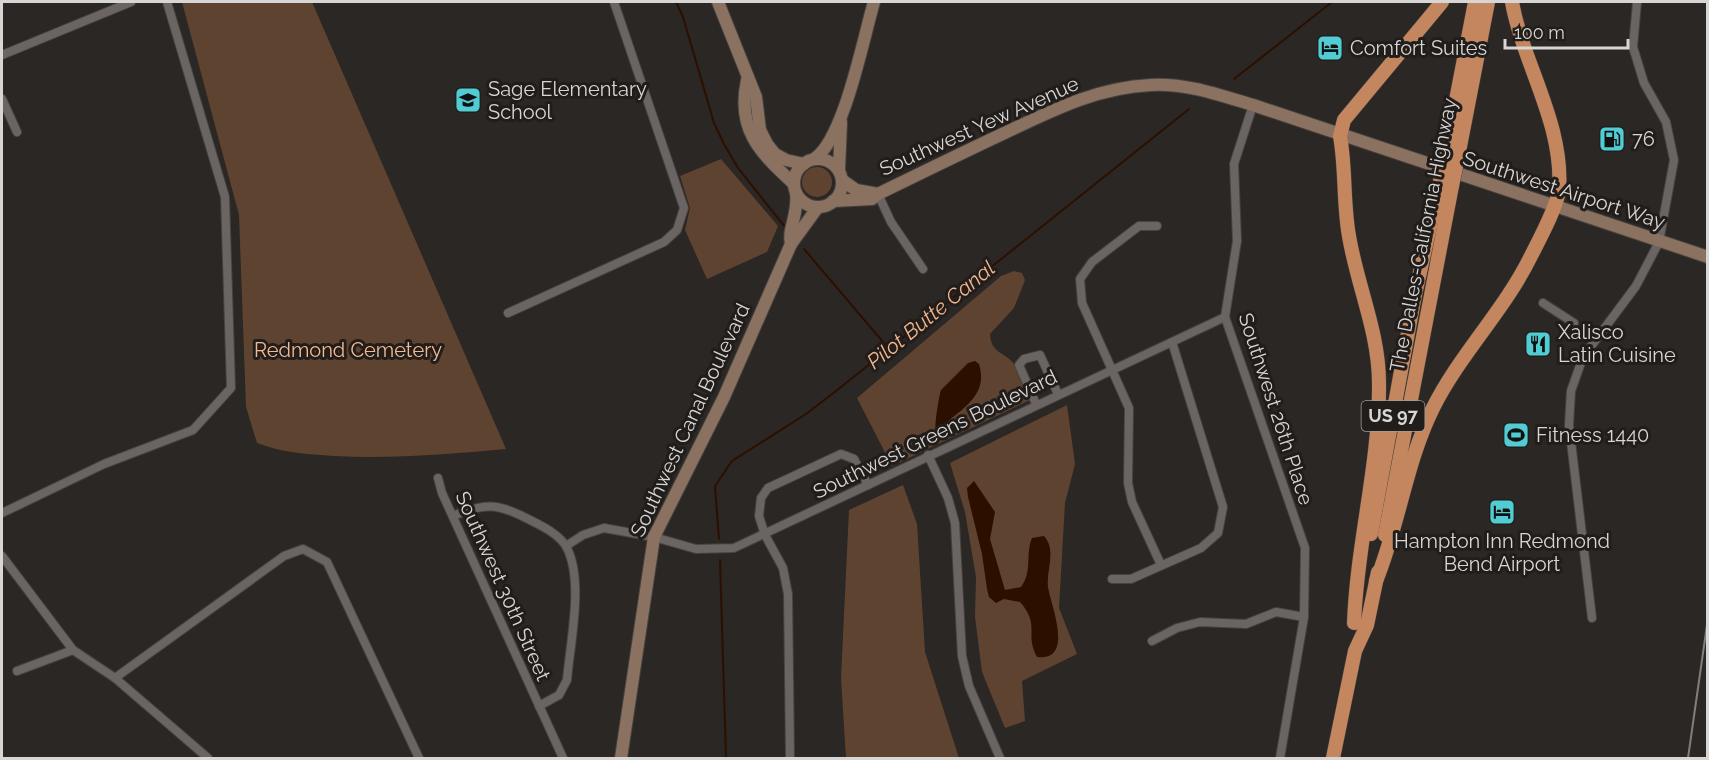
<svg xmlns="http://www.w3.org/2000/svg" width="1709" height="760" font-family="Raleway,sans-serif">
<rect width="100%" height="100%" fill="#2b2724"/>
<g fill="#5f4331">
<path d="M182 2H312L506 449C449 454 392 459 334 456 307 454 283 453 257 443L246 407 239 215Z"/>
<polygon points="721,159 778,226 767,252 707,279 685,230 690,208 680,176"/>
<circle cx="817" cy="182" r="15"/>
<path d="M1014 271 1022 273 1025 280 1014 308 990 334C991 354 1005 352 1013 363 1020 374 1024 388 1030 400L892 466 857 398 1001 276Z"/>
<polygon points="1067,405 1075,464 1065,503 1059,608 1077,654 1022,681 1025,721 1005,728 982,672 975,617 976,577 965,512 950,463"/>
<polygon points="903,485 917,524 925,652 959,758 846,758 841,678 849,510"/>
</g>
<g fill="#2d0f00">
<path d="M975 361 979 364C988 392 967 406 947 422 942 426 942 429 936 430 934 426 939 396 941 390L968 363Z"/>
<path d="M974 481 995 512 990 539 1005 590 1021 587C1033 571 1025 554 1032 538L1044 536C1057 550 1046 570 1048 587 1051 606 1075 661 1037 657 1024 633 1041 626 1020 602L1004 599 996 603 989 597 987 589 982 554 968 497 967 488Z"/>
</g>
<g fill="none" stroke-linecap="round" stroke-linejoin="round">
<g stroke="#2d0f00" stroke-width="2">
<polyline points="676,2 683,17 714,123 724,144 738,168 785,227"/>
<polyline points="1234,79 1332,2"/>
<polyline points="804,249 889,349"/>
<polyline points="719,539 715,486 732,461 806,414 836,391 1189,109"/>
<polyline points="720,560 726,758"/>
</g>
<defs>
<g id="minor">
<polyline points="2,55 131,2"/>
<polyline points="2,99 17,132"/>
<polyline points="1253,105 1234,164 1237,241 1225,317 1305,548 1304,617"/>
<polyline points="878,194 891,222 923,269"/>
<polyline points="1157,226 1139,226 1092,262 1080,279 1082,303 1129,408 1128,483 1132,502 1161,565"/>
<polyline points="1543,303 1574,323"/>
<polyline points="508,313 664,242 677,230 684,208 614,2"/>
<polyline points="1036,404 1019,365 1024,359 1040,355 1058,394"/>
<polyline points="928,455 948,498 955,523 962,656 969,686 1000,758"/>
<polyline points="438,478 442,493 563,758"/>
<polyline points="2,513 104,464 193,430 231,388 225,197 167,2"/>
<path d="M453 516C484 503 497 503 526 518 540 525 560 534 567 548 584 582 570 643 567 680L559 695 539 706"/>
<polyline points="566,546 583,535 604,528 654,537 696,549 734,548 1225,317"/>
<polyline points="2,556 73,650 115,678 208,758"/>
<polyline points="1112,579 1131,579 1201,548 1218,533 1223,507 1172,342"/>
<polyline points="1592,618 1569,425 1571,391 1583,357 1636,286 1659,242 1674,160 1666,122 1644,83 1633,47 1637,2"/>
<polyline points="1152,641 1177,628 1200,622 1246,624 1276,612 1304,617 1280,758"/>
<polyline points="17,671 73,650"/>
<polyline points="115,678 284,556 303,549 327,562 419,758"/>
<polyline points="790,758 788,594 783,568 765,535 759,516 761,498 768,488 841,454 854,459 868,485"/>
</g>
<g id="secondary">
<polyline points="718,2 756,97 760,130 767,144 775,154 786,160 804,164"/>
<path d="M747 80C736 131 761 153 794 184"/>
<path d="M814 159C844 140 863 39 874 2"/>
<circle cx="818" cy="183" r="24"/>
<polyline points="839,170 841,122"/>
<polyline points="842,180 856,190 878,194"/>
<path d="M833 201 872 199 878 194C923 172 968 150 1013 129 1057 108 1101 87 1151 85 1186 83 1219 95 1253 105L1708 257"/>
<path d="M791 244C787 230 799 214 796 193"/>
<polyline points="621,758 654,537 724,397 791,244 818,207"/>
</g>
<g id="trunk">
<polyline points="1445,157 1475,2"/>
<polyline points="1457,162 1488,2"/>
<polyline points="1371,534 1415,295 1440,181"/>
<polyline points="1385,535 1452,186"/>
<path d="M1376 581C1399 525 1406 462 1433 408 1460 354 1504 311 1531 256 1539 240 1557 207 1559 190 1564 124 1523 64 1512 2"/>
<path d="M1354 623C1357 542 1380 463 1379 383 1379 332 1357 285 1349 236 1343 203 1346 169 1340 136L1344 120 1442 2"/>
<polyline points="1333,758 1355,651 1367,625 1378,572"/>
</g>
</defs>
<use href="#minor" stroke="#464341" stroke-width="10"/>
<use href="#secondary" stroke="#464341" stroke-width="14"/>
<use href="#trunk" stroke="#464341" stroke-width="15"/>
<use href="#minor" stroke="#6a6562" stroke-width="8"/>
<use href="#secondary" stroke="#8b7260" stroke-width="12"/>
<use href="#trunk" stroke="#c3865e" stroke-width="14"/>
<polyline stroke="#817e7c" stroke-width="2" points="1688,758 1708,618"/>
<defs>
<g id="trunk-bridge">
<polyline points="1440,181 1445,157"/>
<polyline points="1452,186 1457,162"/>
</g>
</defs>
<use href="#trunk-bridge" stroke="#464341" stroke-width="15" stroke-linecap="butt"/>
<use href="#trunk-bridge" stroke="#c3865e" stroke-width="14"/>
</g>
<defs>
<symbol id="hotel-square" viewBox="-11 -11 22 22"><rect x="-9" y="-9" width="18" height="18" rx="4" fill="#51ccd3" stroke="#211d1b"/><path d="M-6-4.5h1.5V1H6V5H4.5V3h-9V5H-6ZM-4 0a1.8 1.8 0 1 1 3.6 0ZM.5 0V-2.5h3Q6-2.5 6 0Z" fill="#111"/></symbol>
<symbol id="school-square" viewBox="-11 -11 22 22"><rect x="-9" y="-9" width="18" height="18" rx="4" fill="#51ccd3" stroke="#211d1b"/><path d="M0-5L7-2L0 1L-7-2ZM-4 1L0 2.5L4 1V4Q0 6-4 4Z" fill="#111"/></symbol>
<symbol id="fuel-square" viewBox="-11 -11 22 22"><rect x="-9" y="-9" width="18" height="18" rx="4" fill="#51ccd3" stroke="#211d1b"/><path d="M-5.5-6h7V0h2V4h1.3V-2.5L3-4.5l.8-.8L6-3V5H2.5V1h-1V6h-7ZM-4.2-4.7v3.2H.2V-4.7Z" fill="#111"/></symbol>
<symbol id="restaurant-square" viewBox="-11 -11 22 22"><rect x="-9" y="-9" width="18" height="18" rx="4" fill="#51ccd3" stroke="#211d1b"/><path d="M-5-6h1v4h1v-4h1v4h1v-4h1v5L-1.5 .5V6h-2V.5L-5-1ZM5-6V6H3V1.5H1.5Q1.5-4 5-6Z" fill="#111"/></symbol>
<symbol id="stadium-square" viewBox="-11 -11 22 22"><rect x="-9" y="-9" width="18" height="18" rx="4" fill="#51ccd3" stroke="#211d1b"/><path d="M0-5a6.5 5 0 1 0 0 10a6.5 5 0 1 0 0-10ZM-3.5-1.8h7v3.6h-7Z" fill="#111"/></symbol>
</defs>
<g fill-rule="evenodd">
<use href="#hotel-square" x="1315" y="33" width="30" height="30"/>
<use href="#school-square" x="453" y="85" width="30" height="30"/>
<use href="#fuel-square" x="1597" y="124" width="30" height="30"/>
<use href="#restaurant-square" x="1523" y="329" width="30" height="30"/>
<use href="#stadium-square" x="1501" y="420" width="30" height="30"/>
<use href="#hotel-square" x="1487" y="497" width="30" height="30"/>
</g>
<g text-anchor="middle" stroke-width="6" stroke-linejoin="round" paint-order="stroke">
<rect fill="#211d1b" stroke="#a19e9c" stroke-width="1.5" x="1361.5" y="401" width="63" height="30" rx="4.5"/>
<g font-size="18" font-weight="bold" fill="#d8d6d4">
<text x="1393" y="422">US 97</text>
</g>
<g font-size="20" fill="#d8d6d4" stroke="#211d1b" text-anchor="start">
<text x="1350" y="55">Comfort Suites</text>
<text x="488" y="96">Sage Elementary<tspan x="488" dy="23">School</tspan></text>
<text x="1632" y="146">76</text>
<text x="1558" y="339">Xalisco<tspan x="1558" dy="23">Latin Cuisine</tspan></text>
<text x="1536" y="442">Fitness 1440</text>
<text x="1502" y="548" text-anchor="middle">Hampton Inn Redmond<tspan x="1502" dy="23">Bend Airport</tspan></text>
</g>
<g font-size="20" fill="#d8d6d4" stroke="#211d1b">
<text transform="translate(979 126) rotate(-24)" y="7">Southwest Yew Avenue</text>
<text transform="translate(1564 190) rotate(18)" y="7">Southwest Airport Way</text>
<text transform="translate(1423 235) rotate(-79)" y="7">The Dalles-California Highway</text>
<text transform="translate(1276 409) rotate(72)" y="7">Southwest 26th Place</text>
<text transform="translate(690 420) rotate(-65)" y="7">Southwest Canal Boulevard</text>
<text transform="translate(935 434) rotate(-26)" y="7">Southwest Greens Boulevard</text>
<text transform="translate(503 586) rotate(66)" y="7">Southwest 30th Street</text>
</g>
<g font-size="20" fill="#f5b890" stroke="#211d1b">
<text x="348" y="357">Redmond Cemetery</text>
</g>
<g font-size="21" font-style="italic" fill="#f3b68e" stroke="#211d1b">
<text transform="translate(931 315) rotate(-39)" y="7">Pilot Butte Canal</text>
</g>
</g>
<rect width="1709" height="760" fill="none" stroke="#d8d6d4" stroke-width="6"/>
<path d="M1505 39v9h123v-9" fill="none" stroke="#d8d6d4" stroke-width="3"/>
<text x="1514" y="39" font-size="18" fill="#d8d6d4" stroke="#211d1b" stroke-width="4.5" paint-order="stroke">100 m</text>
</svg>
